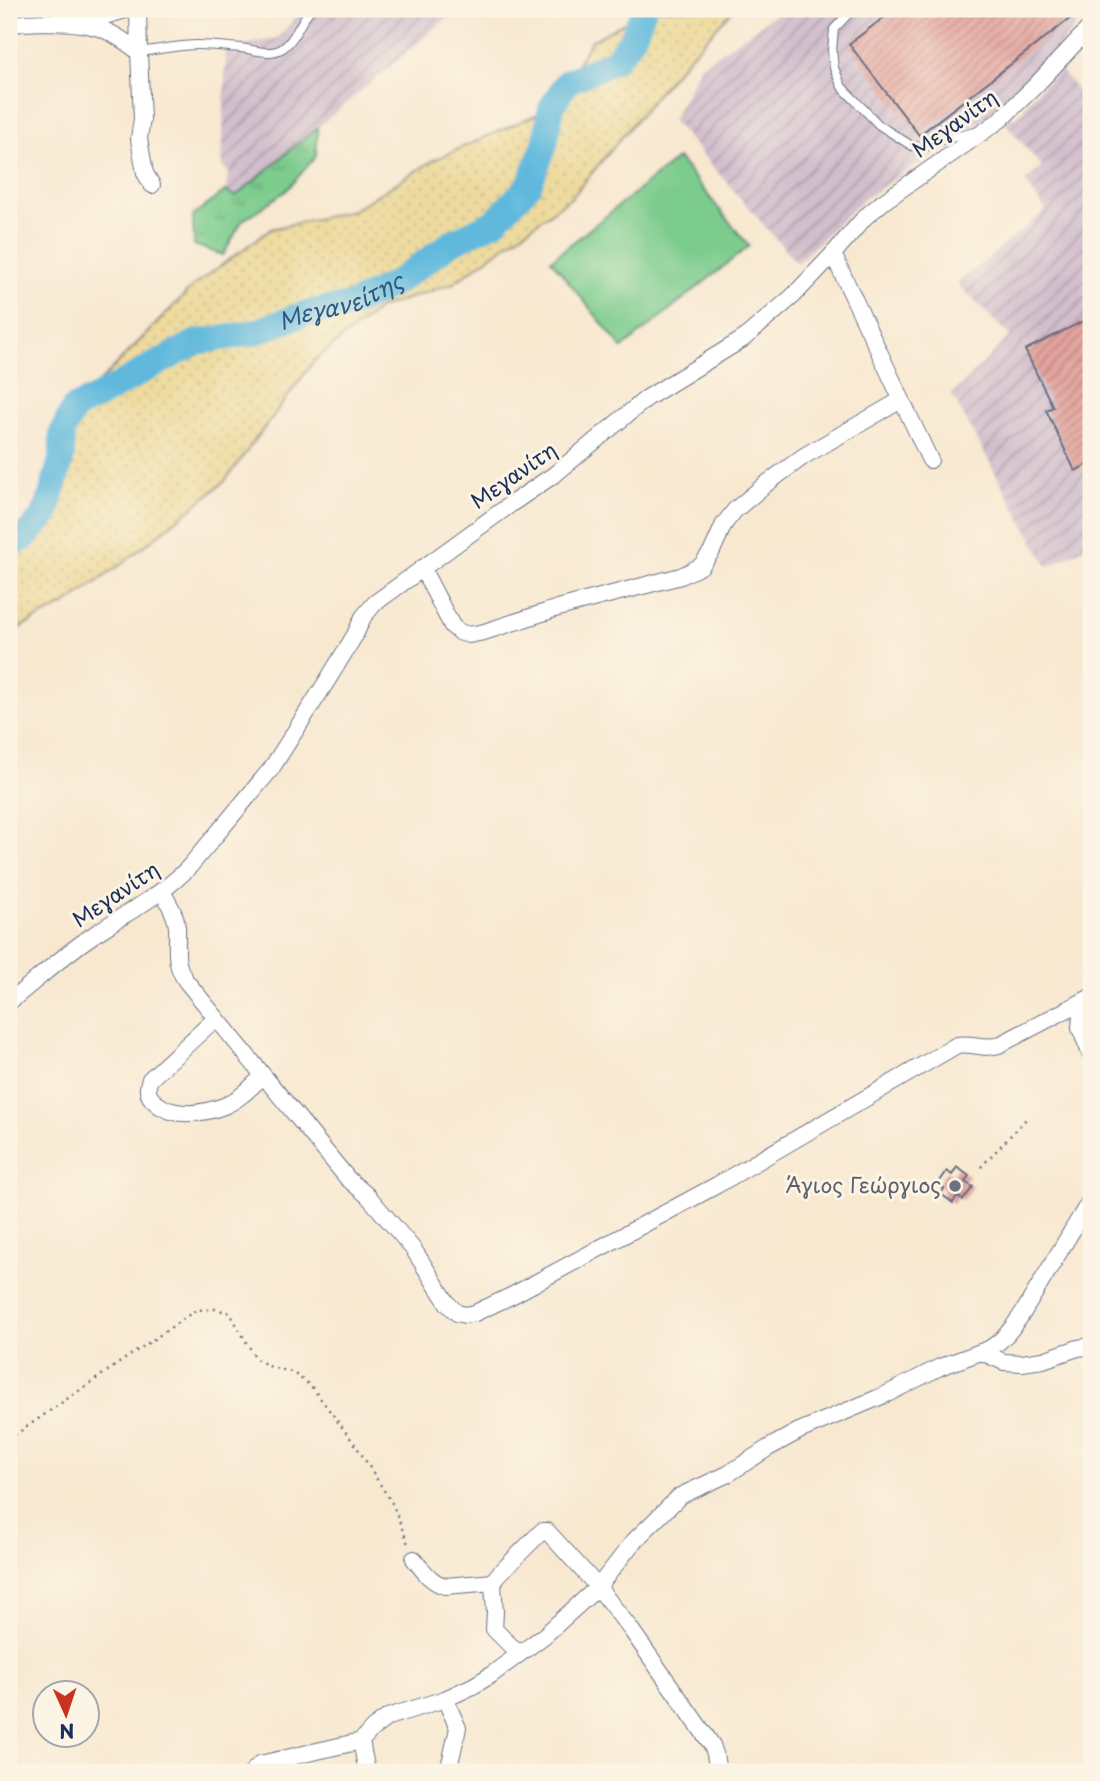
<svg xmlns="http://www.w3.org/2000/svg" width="1100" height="1781" font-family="'Playpen Sans',sans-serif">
<defs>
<pattern id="industrial-furrows" width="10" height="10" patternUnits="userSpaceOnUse" patternTransform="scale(1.75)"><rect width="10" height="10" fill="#d1bdcc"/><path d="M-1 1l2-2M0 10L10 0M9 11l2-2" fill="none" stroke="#a99aa9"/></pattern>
<pattern id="grass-tufts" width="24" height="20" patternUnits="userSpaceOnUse" patternTransform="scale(1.75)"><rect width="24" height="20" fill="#7ccc8d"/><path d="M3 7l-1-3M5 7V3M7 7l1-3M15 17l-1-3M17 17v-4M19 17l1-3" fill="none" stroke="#65a676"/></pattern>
<pattern id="sand-dots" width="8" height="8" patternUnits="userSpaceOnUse" patternTransform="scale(1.75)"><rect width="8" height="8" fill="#eeda9e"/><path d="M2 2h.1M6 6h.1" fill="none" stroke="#ccbb8a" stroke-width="1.8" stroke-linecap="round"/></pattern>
<pattern id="building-hatch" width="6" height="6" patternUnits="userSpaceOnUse" patternTransform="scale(1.75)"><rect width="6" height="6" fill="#e4a39d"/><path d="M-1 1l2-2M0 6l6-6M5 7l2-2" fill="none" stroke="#b88583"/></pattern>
</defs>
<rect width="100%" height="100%" fill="#fcf5e5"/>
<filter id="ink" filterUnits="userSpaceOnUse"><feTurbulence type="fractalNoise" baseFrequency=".0143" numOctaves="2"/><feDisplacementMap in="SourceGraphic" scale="14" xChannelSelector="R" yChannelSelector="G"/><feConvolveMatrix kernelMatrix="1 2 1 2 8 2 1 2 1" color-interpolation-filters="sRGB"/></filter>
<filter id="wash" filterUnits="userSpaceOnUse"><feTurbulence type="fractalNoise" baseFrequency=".00686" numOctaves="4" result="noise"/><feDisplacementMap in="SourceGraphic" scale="28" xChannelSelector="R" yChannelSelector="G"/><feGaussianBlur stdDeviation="1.57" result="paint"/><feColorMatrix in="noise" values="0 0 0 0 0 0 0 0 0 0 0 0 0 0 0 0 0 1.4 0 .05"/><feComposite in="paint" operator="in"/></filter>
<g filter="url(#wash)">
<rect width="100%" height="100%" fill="#f8e8d0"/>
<g fill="url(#industrial-furrows)">
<polygon points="304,9 458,9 236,196 225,191 229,172 222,167 226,49 278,38"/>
<polygon points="783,9 1089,9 1055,52 1008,102 938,151 863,199 797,263 672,120 701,66"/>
<polygon points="1059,67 1091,109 1091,544 1048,567 952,395 1010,336 957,284 1046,210 1025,182 1042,167 1003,120 1010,116 1014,118 1023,112 1026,104"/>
</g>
<polygon fill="url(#grass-tufts)" stroke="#4c7e76" stroke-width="2" points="318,127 316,156 287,190 242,221 223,255 194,245 193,216 225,191 236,196"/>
<polygon fill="url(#sand-dots)" stroke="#84847e" stroke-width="2" points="649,9 734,9 678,69 572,197 454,283 380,308 314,361 224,482 123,563 65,605 9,633 9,530 27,520 62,456 74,408 193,286 271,229 351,211 434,160 551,108 591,41"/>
<polygon fill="#7ccc8d" stroke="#4c7e76" stroke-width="2" points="678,158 749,246 622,348 551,260"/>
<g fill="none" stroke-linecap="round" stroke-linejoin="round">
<path stroke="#60b9dd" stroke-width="26" id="s1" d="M9 545 23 539 46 514 62 456V433L74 408 98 397 143 371 197 342 253 333 304 314 354 304 397 282 451 243 494 222 529 185 545 144 551 108 567 82 615 60 633 37 644 9"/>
</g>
<g id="blocks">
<g fill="url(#building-hatch)">
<polygon points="895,9 1065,9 1072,17 919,135 849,44"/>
<polygon points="1091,317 1091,463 1075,471 1046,410 1053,407 1025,350"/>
<polygon points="957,1167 969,1176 965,1182 973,1187 963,1200 957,1196 953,1203 941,1194 944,1189 938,1184 947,1171 952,1175"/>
</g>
</g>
</g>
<g filter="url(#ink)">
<use href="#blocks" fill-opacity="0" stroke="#687086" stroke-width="2"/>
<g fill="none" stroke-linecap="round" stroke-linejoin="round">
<defs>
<g id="service">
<polyline points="853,9 834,29 832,51 834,68 842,87 879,125 912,146 926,147 942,140 975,132"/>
<path d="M139 52C158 50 178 45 198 45 212 45 227 47 241 48 255 50 271 56 283 48 297 38 300 20 311 9"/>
</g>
<g id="minor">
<polyline points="83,22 129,9"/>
<path d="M9 25C23 22 38 22 53 22 93 23 107 27 139 52L138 9"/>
<polyline points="139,52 142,119 139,139 145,173 152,185"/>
<polyline points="833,254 930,460"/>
<polyline points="422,568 452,626 459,632 469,635 484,632 558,608 681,576 701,566 712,551 724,524 735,510 766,484 804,456 901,400"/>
<path d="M162 891C168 902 176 914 177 927 178 949 173 962 186 981L348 1179 368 1196 414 1250 448 1304 457 1313 465 1315 475 1313 511 1296 717 1185 957 1045C971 1042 984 1050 999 1045L1091 997"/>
<path d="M9 1002C36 981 61 957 89 938 123 914 162 896 190 866L271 769 327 681 355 635 363 617 375 603 511 504 555 474 647 398 743 339 792 297 833 254 865 217 883 202 1000 120 1036 85 1091 26"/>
<polyline points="1082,1003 1080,1028 1091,1055"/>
<path d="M216 1018 150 1079C146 1089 147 1096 156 1103 174 1118 203 1114 224 1106 239 1100 251 1087 263 1076"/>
<polyline points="981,1352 1004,1362 1022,1363 1043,1360 1078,1348 1091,1346"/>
<path d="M414 1559C423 1570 430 1582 445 1586L494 1582"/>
<polyline points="519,1654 494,1629 495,1612 493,1585 497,1576 542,1531 547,1531 598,1587 632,1631 712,1745 715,1754 718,1772"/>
<polyline points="445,1699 458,1728 448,1772"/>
<polyline points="252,1772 260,1764 361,1741"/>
<path d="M367 1772 361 1741 373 1728 388 1717 445 1699 473 1686 491 1675 545 1635 598 1587 634 1541 680 1496 728 1474 768 1448 799 1431 887 1394 940 1367 989 1349C1004 1340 1014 1326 1024 1311L1091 1199"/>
</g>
</defs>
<use href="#service" stroke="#687086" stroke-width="10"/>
<use href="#minor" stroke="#687086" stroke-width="18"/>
<g stroke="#687086" stroke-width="2.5" stroke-dasharray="2 5" stroke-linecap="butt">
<polyline points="981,1167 1028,1117"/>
<polyline points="9,1439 196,1310 215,1309 230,1313 256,1359 271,1367 292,1372 311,1386 357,1447 393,1505 408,1544"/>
</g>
<use href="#service" stroke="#fff" stroke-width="8"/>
<use href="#minor" stroke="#fff" stroke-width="16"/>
</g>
</g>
<circle fill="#6b7280" stroke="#fcf5e5" stroke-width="2.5" cx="955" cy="1186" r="7"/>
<g text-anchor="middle" stroke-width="6" stroke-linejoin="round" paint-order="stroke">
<g font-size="21" fill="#1b2f5e" stroke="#fcf5e5">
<text transform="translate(955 124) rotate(-36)" y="7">Μεγανίτη</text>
<text transform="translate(514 476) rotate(-35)" y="7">Μεγανίτη</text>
<text transform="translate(116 895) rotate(-34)" y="7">Μεγανίτη</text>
</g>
<g font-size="21" fill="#5b616d" stroke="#fcf5e5" text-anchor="end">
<text x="941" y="1193">Άγιος Γεώργιος</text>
</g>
<g font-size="23" font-style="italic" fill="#305884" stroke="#fcf5e5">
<text dy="8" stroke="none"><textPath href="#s1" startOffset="450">Μεγανείτης</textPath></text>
</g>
</g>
<rect width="1100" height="1781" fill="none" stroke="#fcf5e5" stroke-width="35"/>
<g transform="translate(66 1714) rotate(177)"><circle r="33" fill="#fcf5e5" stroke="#a2a6af" stroke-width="2"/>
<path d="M0-5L12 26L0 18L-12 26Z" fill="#c8321e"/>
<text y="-10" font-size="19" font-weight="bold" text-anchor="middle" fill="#1b2f5e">N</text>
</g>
</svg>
